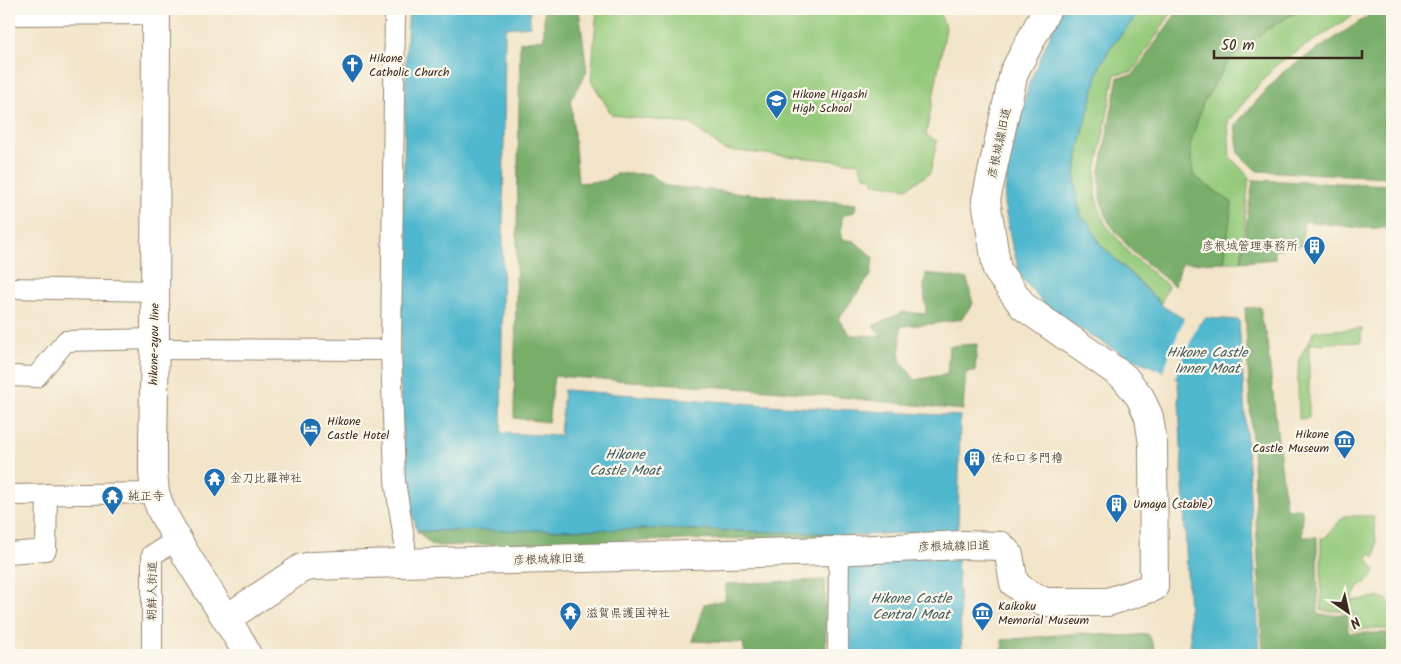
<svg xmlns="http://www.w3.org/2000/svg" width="1401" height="664" font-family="Kalam,'Klee One',sans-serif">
<rect width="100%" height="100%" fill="#fbf7ec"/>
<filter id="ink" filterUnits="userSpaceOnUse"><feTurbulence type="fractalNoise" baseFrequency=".02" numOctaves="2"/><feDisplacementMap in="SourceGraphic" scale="10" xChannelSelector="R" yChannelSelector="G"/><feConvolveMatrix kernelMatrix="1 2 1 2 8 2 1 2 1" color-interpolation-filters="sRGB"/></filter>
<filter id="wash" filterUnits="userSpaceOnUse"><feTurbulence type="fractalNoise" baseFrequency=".0096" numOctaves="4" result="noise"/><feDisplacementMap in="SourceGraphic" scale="20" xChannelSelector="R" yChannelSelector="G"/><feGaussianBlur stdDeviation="1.12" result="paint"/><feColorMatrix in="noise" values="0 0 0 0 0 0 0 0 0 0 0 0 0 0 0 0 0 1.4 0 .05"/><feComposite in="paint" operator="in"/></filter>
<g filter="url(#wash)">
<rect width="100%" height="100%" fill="#f2e4c8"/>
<g fill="#95ca7b" stroke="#687a4c">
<polygon points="597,9 938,9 946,28 926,135 937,141 930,173 907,188 873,183 873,177 864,176 859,163 724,150 691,124 612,115 591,80"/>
<polygon points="1142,9 1174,9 1132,72 1115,74 1096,171 1096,199 1105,223 1130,254 1168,286 1161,303 1100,244 1089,223 1082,218 1077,200 1075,176 1080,144 1099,68 1110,48"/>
<polygon points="1301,9 1360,9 1361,10 1276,65 1228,121 1230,157 1249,177 1241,262 1224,262 1232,203 1193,175 1190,145 1203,103 1229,60 1263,32"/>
<path d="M1362 329 1361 342 1309 344V418L1299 419C1299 404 1296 371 1300 359 1303 348 1312 341 1313 331Z"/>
<path d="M1344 516H1373L1376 539V555L1374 557 1370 553 1367 557 1375 570C1372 579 1367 581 1360 586 1356 590 1353 596 1351 601L1377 597 1386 599 1392 606V629H1352L1353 611H1321V538H1325Z"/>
</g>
<g fill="#78ae6b" stroke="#5a6c44">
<polygon points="544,9 579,9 587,72 571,99 578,183 604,181 616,174 650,174 666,186 857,204 854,212 842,216 841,239 854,241 873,257 871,275 838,319 851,335 883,336 873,326 903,312 926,314 924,286 926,273 967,279 973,304 961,319 932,324 901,326 900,360 915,380 947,374 949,346 977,344 975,372 966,372 963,410 782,391 554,376 548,422 514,418 520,42 544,39"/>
<polygon points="1179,9 1189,9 1195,12 1198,9 1301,9 1263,32 1229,60 1203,103 1190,145 1193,175 1232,203 1224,262 1182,263 1174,286 1133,252 1117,233 1108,221 1100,198 1100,171 1118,77 1133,75"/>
<polygon points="1369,9 1392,9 1392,177 1257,171 1239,154 1235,125 1283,72 1371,14"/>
<polygon points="1253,180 1392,185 1392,228 1360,228 1304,221 1302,245 1275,250 1275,259 1241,262"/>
<polygon points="1261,307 1261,321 1266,333 1286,509 1302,509 1302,537 1317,537 1318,615 1348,614 1348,633 1392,633 1392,655 1263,655 1245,308"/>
<polygon points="663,529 823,533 845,536 433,546 417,531"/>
<polygon points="825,580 826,655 745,655 743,643 692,641 704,604 725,600 726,584"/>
<polygon points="1081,633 1124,636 1148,634 1158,655 1003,655 1002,640"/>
</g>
<g fill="#50b7ce" stroke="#467076">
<polygon points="409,9 530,9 530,26 505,28 501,433 560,436 564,390 781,406 960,416 958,530 845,536 823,533 663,529 417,531 406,489 400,384 406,54"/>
<polygon points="1062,9 1142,9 1110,48 1099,68 1080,144 1075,176 1077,200 1082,218 1089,223 1100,244 1164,307 1182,318 1200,324 1205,318 1239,320 1260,655 1191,655 1178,380 1160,370 1122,354 1050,311 1021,277 1011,241 1004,203 1009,154 1030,81"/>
<polygon points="957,556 962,655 842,655 842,561"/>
</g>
<polygon fill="#f2e4c8" points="1185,316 1199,321 1203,317 1199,322 1174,380 1162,374"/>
</g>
<g filter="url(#ink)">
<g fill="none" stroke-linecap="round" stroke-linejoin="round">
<defs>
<g id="street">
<polyline points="395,9 391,350 395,481 405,545 404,563"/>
<polyline points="9,15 156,14"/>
<polyline points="9,288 155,291"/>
<polyline points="155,349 391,350"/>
<polyline points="9,376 36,377 66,341 155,339"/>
<polyline points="9,495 155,493"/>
<polyline points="9,553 46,550 47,494"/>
<polyline points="152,655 152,555 177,540"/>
<polyline points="838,655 839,550"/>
</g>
<g id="secondary">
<polyline points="156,9 155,339 153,443 153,472 155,493 161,510 186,555 242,644 247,655"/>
<polyline points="226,619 302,568 313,566 366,564 830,551 963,545 1001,546 1009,555 1014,583 1025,592 1045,602 1108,602 1154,587 1153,445 1149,417 1140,397 1124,377 1023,306 997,270 986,200 1014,72 1047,9"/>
</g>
</defs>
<use href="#street" stroke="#968773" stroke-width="22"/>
<use href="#secondary" stroke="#968773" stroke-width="30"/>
<use href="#street" stroke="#fff" stroke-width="20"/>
<use href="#secondary" stroke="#fff" stroke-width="28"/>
</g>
</g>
<defs>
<symbol id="church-pin" viewBox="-11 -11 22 30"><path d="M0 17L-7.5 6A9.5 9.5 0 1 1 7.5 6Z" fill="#1f6fb2" stroke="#fbf7ec"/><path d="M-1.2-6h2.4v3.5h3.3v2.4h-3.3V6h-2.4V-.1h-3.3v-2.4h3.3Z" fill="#fff"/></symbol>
<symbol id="school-pin" viewBox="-11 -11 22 30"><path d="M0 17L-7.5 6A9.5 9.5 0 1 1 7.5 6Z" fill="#1f6fb2" stroke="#fbf7ec"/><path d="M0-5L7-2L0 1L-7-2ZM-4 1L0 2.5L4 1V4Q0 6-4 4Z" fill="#fff"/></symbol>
<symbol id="building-pin" viewBox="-11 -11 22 30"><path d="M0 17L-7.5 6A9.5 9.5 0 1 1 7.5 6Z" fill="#1f6fb2" stroke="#fbf7ec"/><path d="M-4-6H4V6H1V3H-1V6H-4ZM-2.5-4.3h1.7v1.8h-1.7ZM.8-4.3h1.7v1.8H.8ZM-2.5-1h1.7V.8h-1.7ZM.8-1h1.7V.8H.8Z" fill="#fff"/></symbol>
<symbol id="hotel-pin" viewBox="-11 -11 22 30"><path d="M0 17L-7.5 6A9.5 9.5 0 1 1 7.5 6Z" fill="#1f6fb2" stroke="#fbf7ec"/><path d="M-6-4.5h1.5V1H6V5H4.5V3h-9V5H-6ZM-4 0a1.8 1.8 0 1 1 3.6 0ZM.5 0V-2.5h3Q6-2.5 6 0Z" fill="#fff"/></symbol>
<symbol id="museum-pin" viewBox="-11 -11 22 30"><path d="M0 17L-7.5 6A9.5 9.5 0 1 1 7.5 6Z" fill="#1f6fb2" stroke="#fbf7ec"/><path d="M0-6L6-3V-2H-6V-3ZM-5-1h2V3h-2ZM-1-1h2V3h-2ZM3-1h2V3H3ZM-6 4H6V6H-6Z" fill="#fff"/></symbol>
<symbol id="temple-pin" viewBox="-11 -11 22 30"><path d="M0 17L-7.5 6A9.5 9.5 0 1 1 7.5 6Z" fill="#1f6fb2" stroke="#fbf7ec"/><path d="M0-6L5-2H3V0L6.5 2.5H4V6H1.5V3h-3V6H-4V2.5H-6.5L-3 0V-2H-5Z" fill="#fff"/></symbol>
</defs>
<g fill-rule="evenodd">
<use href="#church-pin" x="340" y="52" width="25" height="34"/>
<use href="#school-pin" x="764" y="88" width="25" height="34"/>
<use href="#building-pin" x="1302" y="234" width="25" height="34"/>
<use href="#hotel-pin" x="298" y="416" width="25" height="34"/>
<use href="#museum-pin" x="1332" y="428" width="25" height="34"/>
<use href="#building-pin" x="962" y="446" width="25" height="34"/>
<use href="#temple-pin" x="202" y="466" width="25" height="34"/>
<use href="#temple-pin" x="100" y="484" width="25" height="34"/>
<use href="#building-pin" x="1104" y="492" width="25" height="34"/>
<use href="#temple-pin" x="558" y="600" width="25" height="34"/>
<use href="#museum-pin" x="970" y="600" width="25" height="34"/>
</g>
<g text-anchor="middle" stroke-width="4.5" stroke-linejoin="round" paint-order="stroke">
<g font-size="12" fill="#3b2a1e" stroke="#fbf7ec" text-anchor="start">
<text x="369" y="62">Hikone<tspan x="369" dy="14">Catholic Church</tspan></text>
<text x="792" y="98">Hikone Higashi<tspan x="792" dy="14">High School</tspan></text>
<text x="1298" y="250" text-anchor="end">彦根城管理事務所</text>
<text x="327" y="425">Hikone<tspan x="327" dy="14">Castle Hotel</tspan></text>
<text x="1329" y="438" text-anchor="end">Hikone<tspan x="1329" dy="14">Castle Museum</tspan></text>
<text x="991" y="462">佐和口多門櫓</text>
<text x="230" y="482">金刀比羅神社</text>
<text x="128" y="500">純正寺</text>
<text x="1133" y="508">Umaya (stable)</text>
<text x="998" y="610">Kaikoku<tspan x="998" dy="14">Memorial Museum</tspan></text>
<text x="586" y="617">滋賀県護国神社</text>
</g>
<g font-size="12" fill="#3b2a1e" stroke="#fbf7ec">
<text transform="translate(999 143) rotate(-78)" y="4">彦根城線旧道</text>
<text transform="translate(154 344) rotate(-89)" y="4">hikone-zyou line</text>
<text transform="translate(954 546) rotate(-1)" y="4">彦根城線旧道</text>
<text transform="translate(549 559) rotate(-2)" y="4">彦根城線旧道</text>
<text transform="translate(152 591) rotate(-89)" y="4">朝鮮人街道</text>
</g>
<g font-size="14" font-style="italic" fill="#425b5c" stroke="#fbf7ec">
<text x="1207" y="357">Hikone Castle<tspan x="1207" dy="16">Inner Moat</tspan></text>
<text x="625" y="459">Hikone<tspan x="625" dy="16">Castle Moat</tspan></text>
<text x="911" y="603">Hikone Castle<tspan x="911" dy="16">Central Moat</tspan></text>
</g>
</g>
<rect width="1401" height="664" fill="none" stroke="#fbf7ec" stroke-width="30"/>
<g transform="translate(1348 612) rotate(146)" stroke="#fbf7ec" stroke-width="4" paint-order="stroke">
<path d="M0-4L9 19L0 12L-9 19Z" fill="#3b2a1e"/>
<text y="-8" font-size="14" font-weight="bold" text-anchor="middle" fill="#3b2a1e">N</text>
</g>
<path d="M1214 50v8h148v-8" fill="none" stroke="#3b2a1e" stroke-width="2.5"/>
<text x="1221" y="50" font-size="15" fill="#3b2a1e" stroke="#fbf7ec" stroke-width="4" paint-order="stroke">50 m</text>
</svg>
